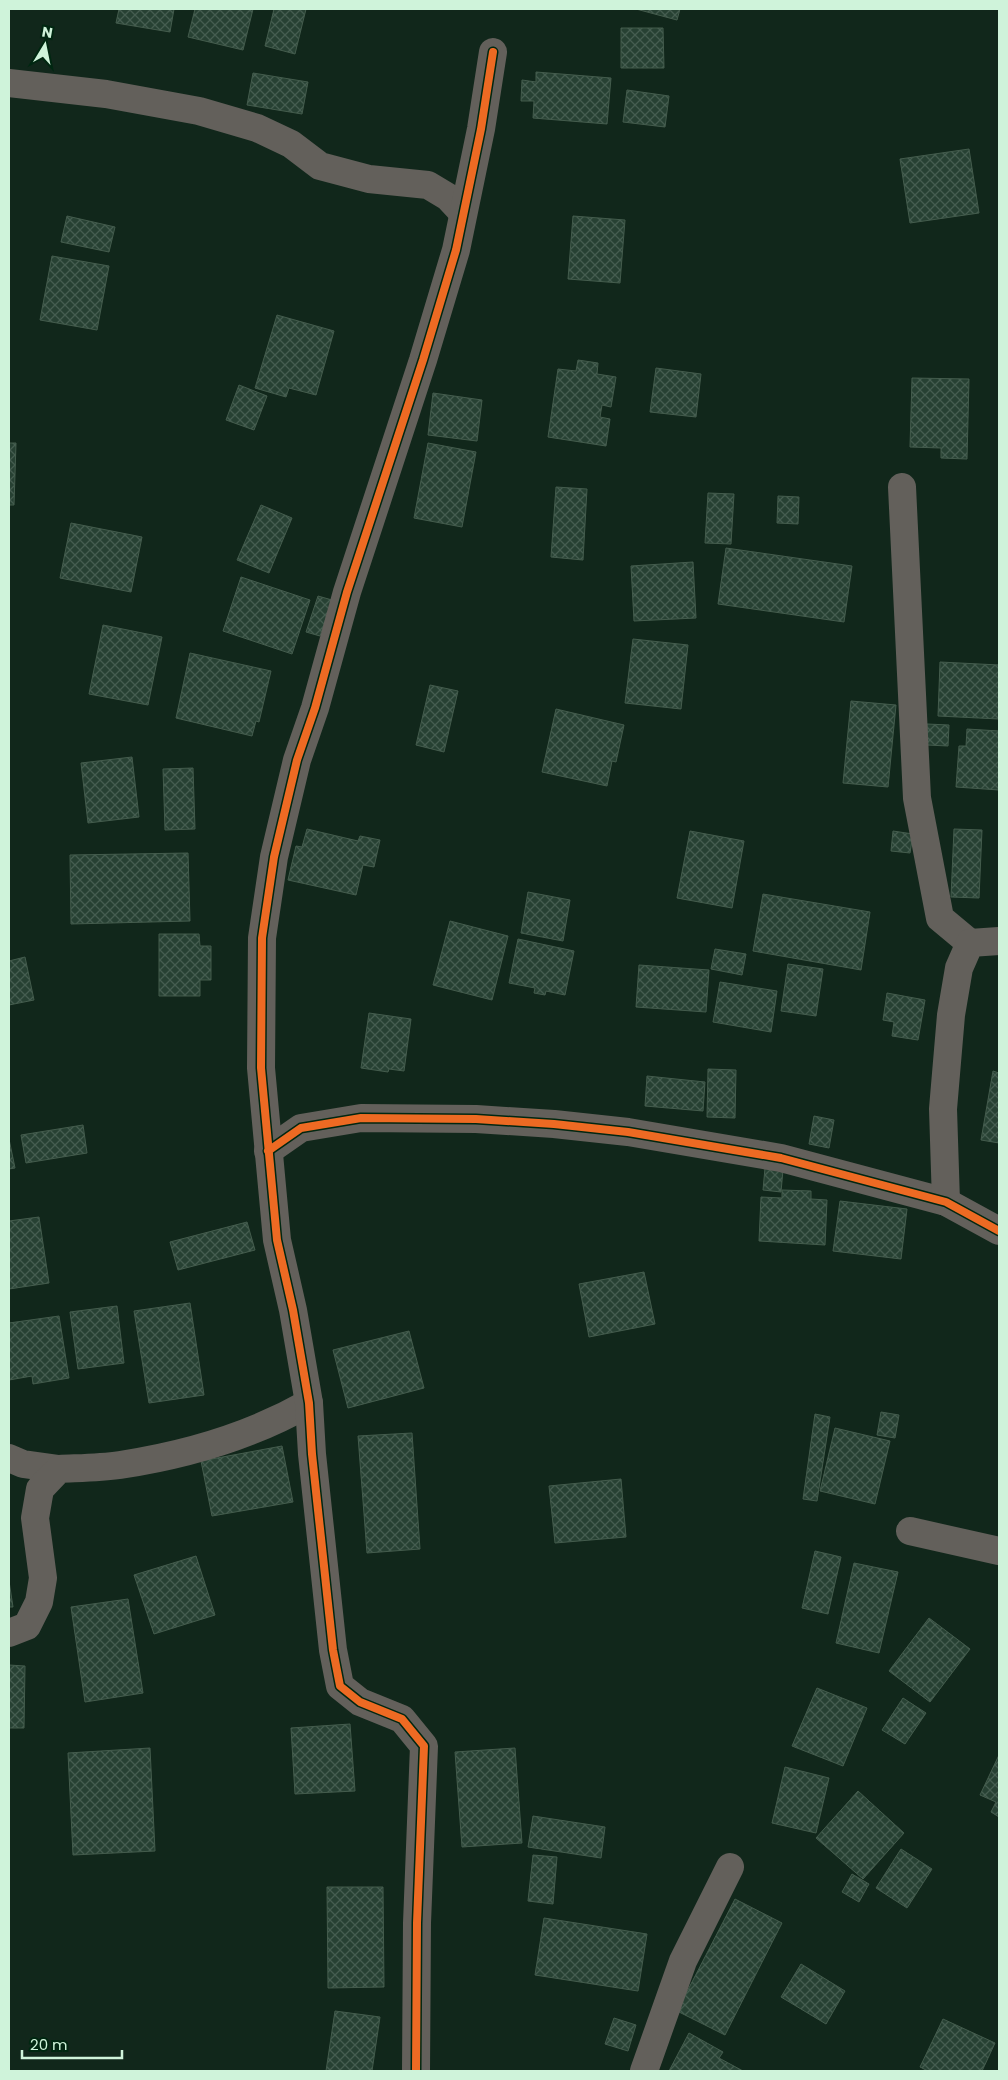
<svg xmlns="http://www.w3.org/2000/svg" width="1008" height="2080" font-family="Poppins,sans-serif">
<defs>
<pattern id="building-cross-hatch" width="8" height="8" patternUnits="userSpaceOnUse" patternTransform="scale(1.25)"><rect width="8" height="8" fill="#274133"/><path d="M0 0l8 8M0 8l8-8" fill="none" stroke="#455d50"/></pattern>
</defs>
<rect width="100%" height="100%" fill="#11271b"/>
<g fill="url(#building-cross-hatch)" stroke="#445c4d">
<polygon points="119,9 174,9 170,32 116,23"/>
<polygon points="195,9 253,9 243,50 188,37"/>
<polygon points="274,9 306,9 295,54 265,46"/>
<polygon points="636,9 680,9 677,20"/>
<polygon points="621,28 663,28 664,68 621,68"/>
<polygon points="536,72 611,78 607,124 533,118 534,101 521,101 522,80 536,82"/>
<polygon points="253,73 308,82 302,114 247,105"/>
<polygon points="627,90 669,96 665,127 623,122"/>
<polygon points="969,149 979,213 910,223 900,159"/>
<polygon points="67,216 115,227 109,252 61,242"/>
<polygon points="573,216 625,220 620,283 568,279"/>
<polygon points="52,256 109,266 97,330 40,320"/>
<polygon points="277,315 334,331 316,395 289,388 286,397 255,388"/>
<polygon points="578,360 598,363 597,374 616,377 611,407 602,405 600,417 610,419 606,446 548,437 558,369 576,371"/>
<polygon points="656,368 701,374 696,417 650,412"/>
<polygon points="912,378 969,379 967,459 941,458 941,448 910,447"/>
<polygon points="239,385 267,396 254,430 226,420"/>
<polygon points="433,393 482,400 477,441 428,435"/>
<polygon points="9,443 16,443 14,505 9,505"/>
<polygon points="428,443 476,452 462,527 414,518"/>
<polygon points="556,487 587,489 583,560 551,557"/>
<polygon points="708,493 734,494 731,544 705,543"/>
<polygon points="778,496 799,497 798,524 777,523"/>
<polygon points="261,505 292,518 269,573 237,560"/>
<polygon points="71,523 142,537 131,592 60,578"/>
<polygon points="726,548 852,566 844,622 718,604"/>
<polygon points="693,562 696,618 634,621 631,566"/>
<polygon points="241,577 310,600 292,654 223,631"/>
<polygon points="318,596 332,600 320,636 306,632"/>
<polygon points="103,625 162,637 148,705 89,694"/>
<polygon points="633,639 688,645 681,709 625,703"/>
<polygon points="190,653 271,671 259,722 256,721 252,736 176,718"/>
<polygon points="940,662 999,665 999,719 938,716"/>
<polygon points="430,685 458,691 444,752 416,745"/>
<polygon points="851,701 896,705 888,787 843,783"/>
<polygon points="556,709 624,725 616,762 612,761 607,786 542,772"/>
<polygon points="927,724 949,725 948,746 927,745"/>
<polygon points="967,729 999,731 999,790 956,787 959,746 966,746"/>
<polygon points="132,757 139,817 88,823 81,763"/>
<polygon points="193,768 195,829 165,830 163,769"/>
<polygon points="307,829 358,841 360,836 380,840 374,867 363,865 356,895 288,880 296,846 302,847"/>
<polygon points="954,829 982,830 979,898 951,897"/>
<polygon points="690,831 744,841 732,908 677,898"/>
<polygon points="893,831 913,834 910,853 891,851"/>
<polygon points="188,853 190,921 71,924 70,855"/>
<polygon points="528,892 570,900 563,941 521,933"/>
<polygon points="763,894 870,912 861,970 753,951"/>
<polygon points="450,921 508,936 492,1000 433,985"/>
<polygon points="159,934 199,934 200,946 211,946 211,980 200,980 200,996 159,996"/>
<polygon points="518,939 574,951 565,995 546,991 545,995 534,993 535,988 509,983"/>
<polygon points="715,949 746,954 742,975 711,969"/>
<polygon points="25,957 34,1000 9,1005 9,961"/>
<polygon points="788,964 823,969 816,1016 781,1011"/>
<polygon points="639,965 709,970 706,1012 636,1007"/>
<polygon points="720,982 777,991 771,1032 713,1022"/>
<polygon points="887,993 925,1000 918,1040 892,1036 894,1022 883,1020"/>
<polygon points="369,1013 411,1019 404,1071 389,1069 388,1072 361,1068"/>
<polygon points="708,1069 736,1070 735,1118 707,1117"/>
<polygon points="993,1071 999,1073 999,1143 981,1140"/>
<polygon points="647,1076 705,1082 703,1111 645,1106"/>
<polygon points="814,1116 834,1120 829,1148 809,1144"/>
<polygon points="83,1125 87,1153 26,1163 21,1135"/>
<polygon points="9,1139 15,1168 9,1169"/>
<polygon points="765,1168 783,1170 781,1192 763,1190"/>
<polygon points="782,1190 811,1191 811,1199 827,1200 825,1245 759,1241 761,1197 782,1198"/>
<polygon points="840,1201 907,1209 901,1259 833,1251"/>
<polygon points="39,1217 49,1283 9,1289 9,1221"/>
<polygon points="247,1222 255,1250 178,1270 170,1242"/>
<polygon points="644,1272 655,1324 589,1337 579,1284"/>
<polygon points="190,1303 204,1395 149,1403 134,1311"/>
<polygon points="117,1306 124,1363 78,1369 70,1312"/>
<polygon points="59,1316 69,1378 33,1384 32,1376 9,1380 9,1323"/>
<polygon points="409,1331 424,1388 348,1408 333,1350"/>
<polygon points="881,1412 899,1415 895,1438 877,1435"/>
<polygon points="815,1414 830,1417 817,1501 803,1499"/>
<polygon points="835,1428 890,1441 875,1504 820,1491"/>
<polygon points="412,1433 420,1549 367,1553 358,1436"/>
<polygon points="282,1446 293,1502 212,1516 201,1461"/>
<polygon points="621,1479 626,1537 555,1543 549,1486"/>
<polygon points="815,1551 841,1557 828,1614 802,1608"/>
<polygon points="196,1556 215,1615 154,1634 134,1575"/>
<polygon points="854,1563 898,1572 879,1653 836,1643"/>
<polygon points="9,1581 13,1607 9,1607"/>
<polygon points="128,1599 143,1693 85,1702 71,1607"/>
<polygon points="929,1618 970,1649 930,1702 889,1671"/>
<polygon points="9,1665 25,1666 24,1728 9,1728"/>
<polygon points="817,1688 867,1708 843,1766 792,1746"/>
<polygon points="903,1698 926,1713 905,1744 882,1730"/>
<polygon points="350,1724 355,1791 295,1794 291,1728"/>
<polygon points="150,1748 155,1851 73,1855 68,1753"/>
<polygon points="515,1748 522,1843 462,1847 455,1752"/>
<polygon points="999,1755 999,1817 991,1812 996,1802 980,1795"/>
<polygon points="785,1767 829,1778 816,1833 772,1823"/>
<polygon points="858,1791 904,1833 863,1879 816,1838"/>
<polygon points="533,1816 605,1827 601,1858 528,1847"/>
<polygon points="901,1849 932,1869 907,1908 876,1888"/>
<polygon points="533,1855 557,1857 553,1904 528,1901"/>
<polygon points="852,1874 869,1884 859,1902 842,1892"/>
<polygon points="327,1887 383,1887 384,1987 328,1988"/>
<polygon points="735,1899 782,1923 725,2035 677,2011"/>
<polygon points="544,1918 647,1934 638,1991 535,1975"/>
<polygon points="801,1964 845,1991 826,2024 781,1997"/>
<polygon points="335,2011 380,2017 372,2071 326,2071"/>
<polygon points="614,2018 636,2025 628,2051 605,2044"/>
<polygon points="943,2019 995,2043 982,2071 928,2071 920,2067"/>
<polygon points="689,2033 723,2052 719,2058 743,2071 669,2071"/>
</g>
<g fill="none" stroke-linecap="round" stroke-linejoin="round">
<g stroke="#63605b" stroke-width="28">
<polyline points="9,83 106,94 199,111 257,128 291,144 320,166 369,179 428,185 448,197 462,212"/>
<polyline points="902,487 917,798 940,918 970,943"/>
<polyline points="268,1151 301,1128 361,1118 476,1119 554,1124 628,1132 781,1158 946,1202 999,1231"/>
<polyline points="946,1202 943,1109 951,1015 959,968 970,943 999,941"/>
<polyline points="9,1458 23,1464 59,1469"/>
<polyline points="910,1531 999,1551"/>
<path d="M9 1633 27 1626 39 1602 43 1578 35 1518 40 1489 59 1469C79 1468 100 1468 120 1465 186 1455 251 1436 309 1403"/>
<polyline points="416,2071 417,1923 424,1746 402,1719 360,1702 340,1686 333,1650 312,1454 309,1403 293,1310 277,1240 261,1068 262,938 274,857 297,760 315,708 347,592 423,360 456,250 481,129 493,52"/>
<polyline points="644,2071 683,1961 730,1867"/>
</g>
<defs>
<g id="cycleway">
<polyline points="268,1151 301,1128 361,1118 476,1119 554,1124 628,1132 781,1158 946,1202 999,1231"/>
<polyline points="416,2071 417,1923 424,1746 402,1719 360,1702 340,1686 333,1650 312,1454 309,1403 293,1310 277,1240 261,1068 262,938 274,857 297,760 315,708 347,592 423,360 456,250 481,129 493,52"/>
</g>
</defs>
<use href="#cycleway" stroke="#002711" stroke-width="11"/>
<use href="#cycleway" stroke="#ed6a23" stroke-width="8"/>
</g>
<rect width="1008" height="2080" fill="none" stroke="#cff3da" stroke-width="20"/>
<g transform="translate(45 45) rotate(10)" stroke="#002711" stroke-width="4" paint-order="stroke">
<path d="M0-4L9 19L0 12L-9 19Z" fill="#cff3da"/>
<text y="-8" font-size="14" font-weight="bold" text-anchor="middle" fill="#cff3da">N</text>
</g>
<path d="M22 2050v8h100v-8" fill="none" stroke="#cff3da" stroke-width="2.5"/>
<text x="30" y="2050" font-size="15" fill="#cff3da" stroke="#002711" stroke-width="4" paint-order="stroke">20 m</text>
</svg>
